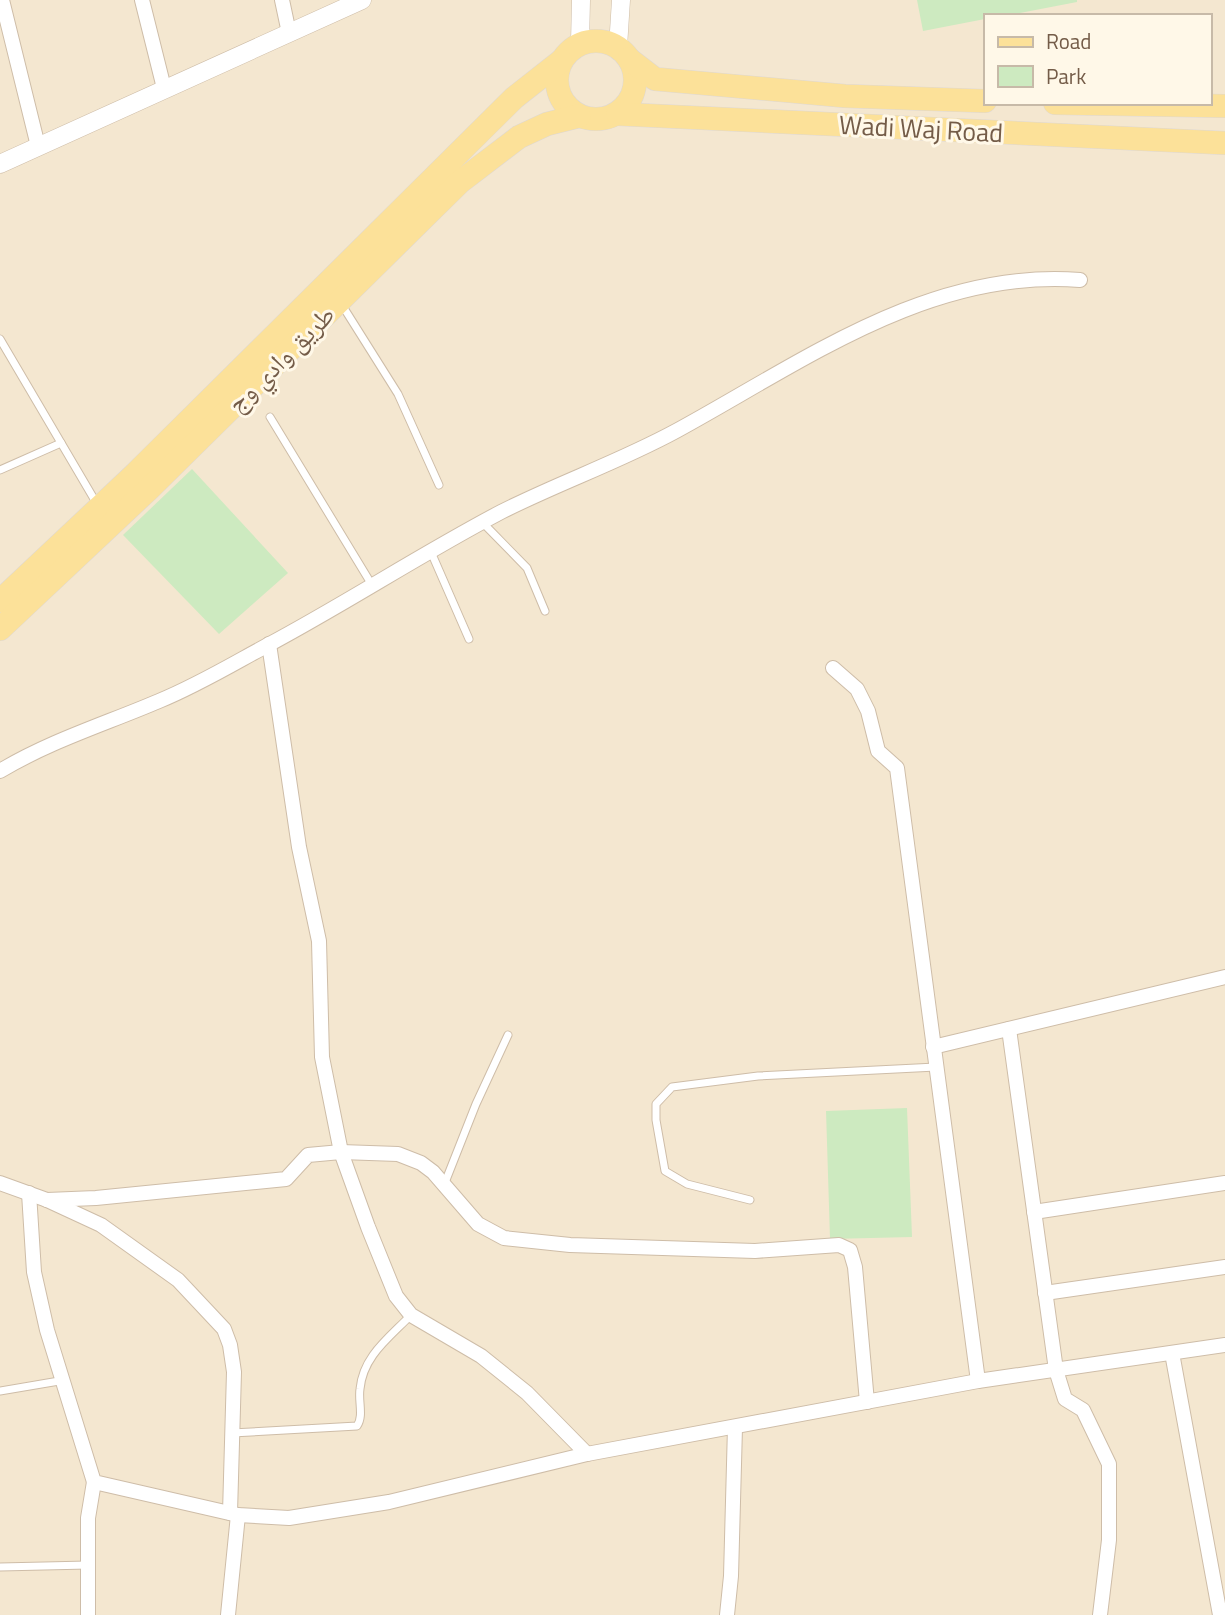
<svg xmlns="http://www.w3.org/2000/svg" width="1225" height="1615" font-family="'Titillium Web','Noto Naskh Arabic',sans-serif">
<rect width="100%" height="100%" fill="#fcf5e2"/>
<path fill="#f4e7d0" fill-rule="evenodd" d="M0 0H1225V1615H0ZM985 16H1209V103H985Z"/>
<g fill="#cdeac0">
<polygon points="917,0 1077,0 1077,2 1004,16 985,16 985,19 923,31"/>
<polygon points="192,469 288,573 219,634 123,535"/>
<polygon points="907,1108 912,1237 830,1239 826,1111"/>
</g>
<g fill="none" stroke-linecap="round" stroke-linejoin="round">
<defs>
<g id="service">
<polyline points="342,305 398,394 439,485"/>
<polyline points="0,339 97,504"/>
<polyline points="270,417 372,585"/>
<polyline points="0,470 61,443"/>
<polyline points="483,523 527,568 545,611"/>
<polyline points="431,552 469,639"/>
<polyline points="444,1185 476,1104 508,1035"/>
<polyline points="750,1200 687,1184 665,1171 656,1120 656,1104 672,1087 758,1076 936,1067"/>
<polyline points="0,1391 65,1380"/>
<path d="M232 1433 357 1426C364 1416 358 1401 360 1389 363 1356 389 1338 411 1315"/>
<polyline points="0,1567 88,1565"/>
</g>
<g id="minor">
<polyline points="2,0 38,146"/>
<polyline points="142,0 164,88"/>
<polyline points="282,0 289,33"/>
<polyline points="269,644 299,847 319,941 322,1057 341,1152 368,1227 396,1296 411,1315 481,1356 527,1393 587,1454"/>
<polyline points="833,668 857,689 868,711 878,751 897,768 978,1381"/>
<path d="M0 771C50 741 105 724 159 701 196 686 231 665 266 646 345 604 421 554 501 512 558 483 619 462 676 431 801 363 929 268 1080 280"/>
<polyline points="1009,1029 1056,1370 1065,1399 1083,1410 1109,1464 1109,1540 1100,1615"/>
<polyline points="933,1047 1225,977"/>
<polyline points="0,1183 47,1200 101,1225 178,1280 224,1329 230,1345 234,1372 230,1513"/>
<polyline points="29,1193 34,1272 47,1330 94,1482 238,1515 289,1518 389,1502 587,1454 978,1381 1225,1345"/>
<polyline points="47,1200 96,1198 286,1179 308,1155 341,1152 398,1154 421,1163 433,1172 478,1224 504,1238 570,1245 755,1251 839,1245 850,1250 855,1267 867,1402"/>
<polyline points="1034,1212 1225,1183"/>
<polyline points="1045,1293 1225,1267"/>
<polyline points="1172,1353 1220,1615"/>
<polyline points="88,1615 88,1518 94,1482"/>
<polyline points="228,1615 238,1515"/>
<polyline points="727,1615 731,1576 735,1427"/>
</g>
<g id="tertiary">
<polyline points="580,43 581,0"/>
<polyline points="618,47 621,0"/>
<polyline points="0,164 362,0"/>
</g>
<g id="primary">
<circle cx="596" cy="80" r="39"/>
<polyline points="629,59 655,79 845,96 985,101"/>
<polyline points="1055,103 1225,106"/>
<polyline points="618,114 1225,143"/>
<polyline points="0,601 136,473 514,98 561,61"/>
<polyline points="0,629 150,488 460,182 519,137 547,124 579,116"/>
</g>
</defs>
<use href="#service" stroke="#cebda8" stroke-width="9"/>
<use href="#minor" stroke="#cebda8" stroke-width="16"/>
<use href="#tertiary" stroke="#cebda8" stroke-width="19"/>
<use href="#primary" stroke="#ded8d3" stroke-width="24"/>
<use href="#service" stroke="#fff" stroke-width="7"/>
<use href="#minor" stroke="#fff" stroke-width="14"/>
<use href="#tertiary" stroke="#fff" stroke-width="18"/>
<use href="#primary" stroke="#fce199" stroke-width="23"/>
</g>
<g text-anchor="middle" stroke-width="6" stroke-linejoin="round" paint-order="stroke">
<g font-size="26" fill="#745c48" stroke="#fff8e8">
<text transform="translate(921 129) rotate(3)" y="9">Wadi Waj Road</text>
<text transform="translate(281 359) rotate(-45)" y="9">طريق وادي وج</text>
</g>
</g>
<rect x="984" y="14" width="228" height="91" fill="#fff8e8" stroke="#c7baa8" stroke-width="2"/>
<rect x="998" y="37" width="35" height="10" fill="#fce199" stroke="#c7baa8" stroke-width="2"/>
<text x="1046" y="49" font-size="21" fill="#745c48">Road</text>
<rect x="998" y="66" width="35" height="21" fill="#cdeac0" stroke="#c7baa8" stroke-width="2"/>
<text x="1046" y="84" font-size="21" fill="#745c48">Park</text>
</svg>
